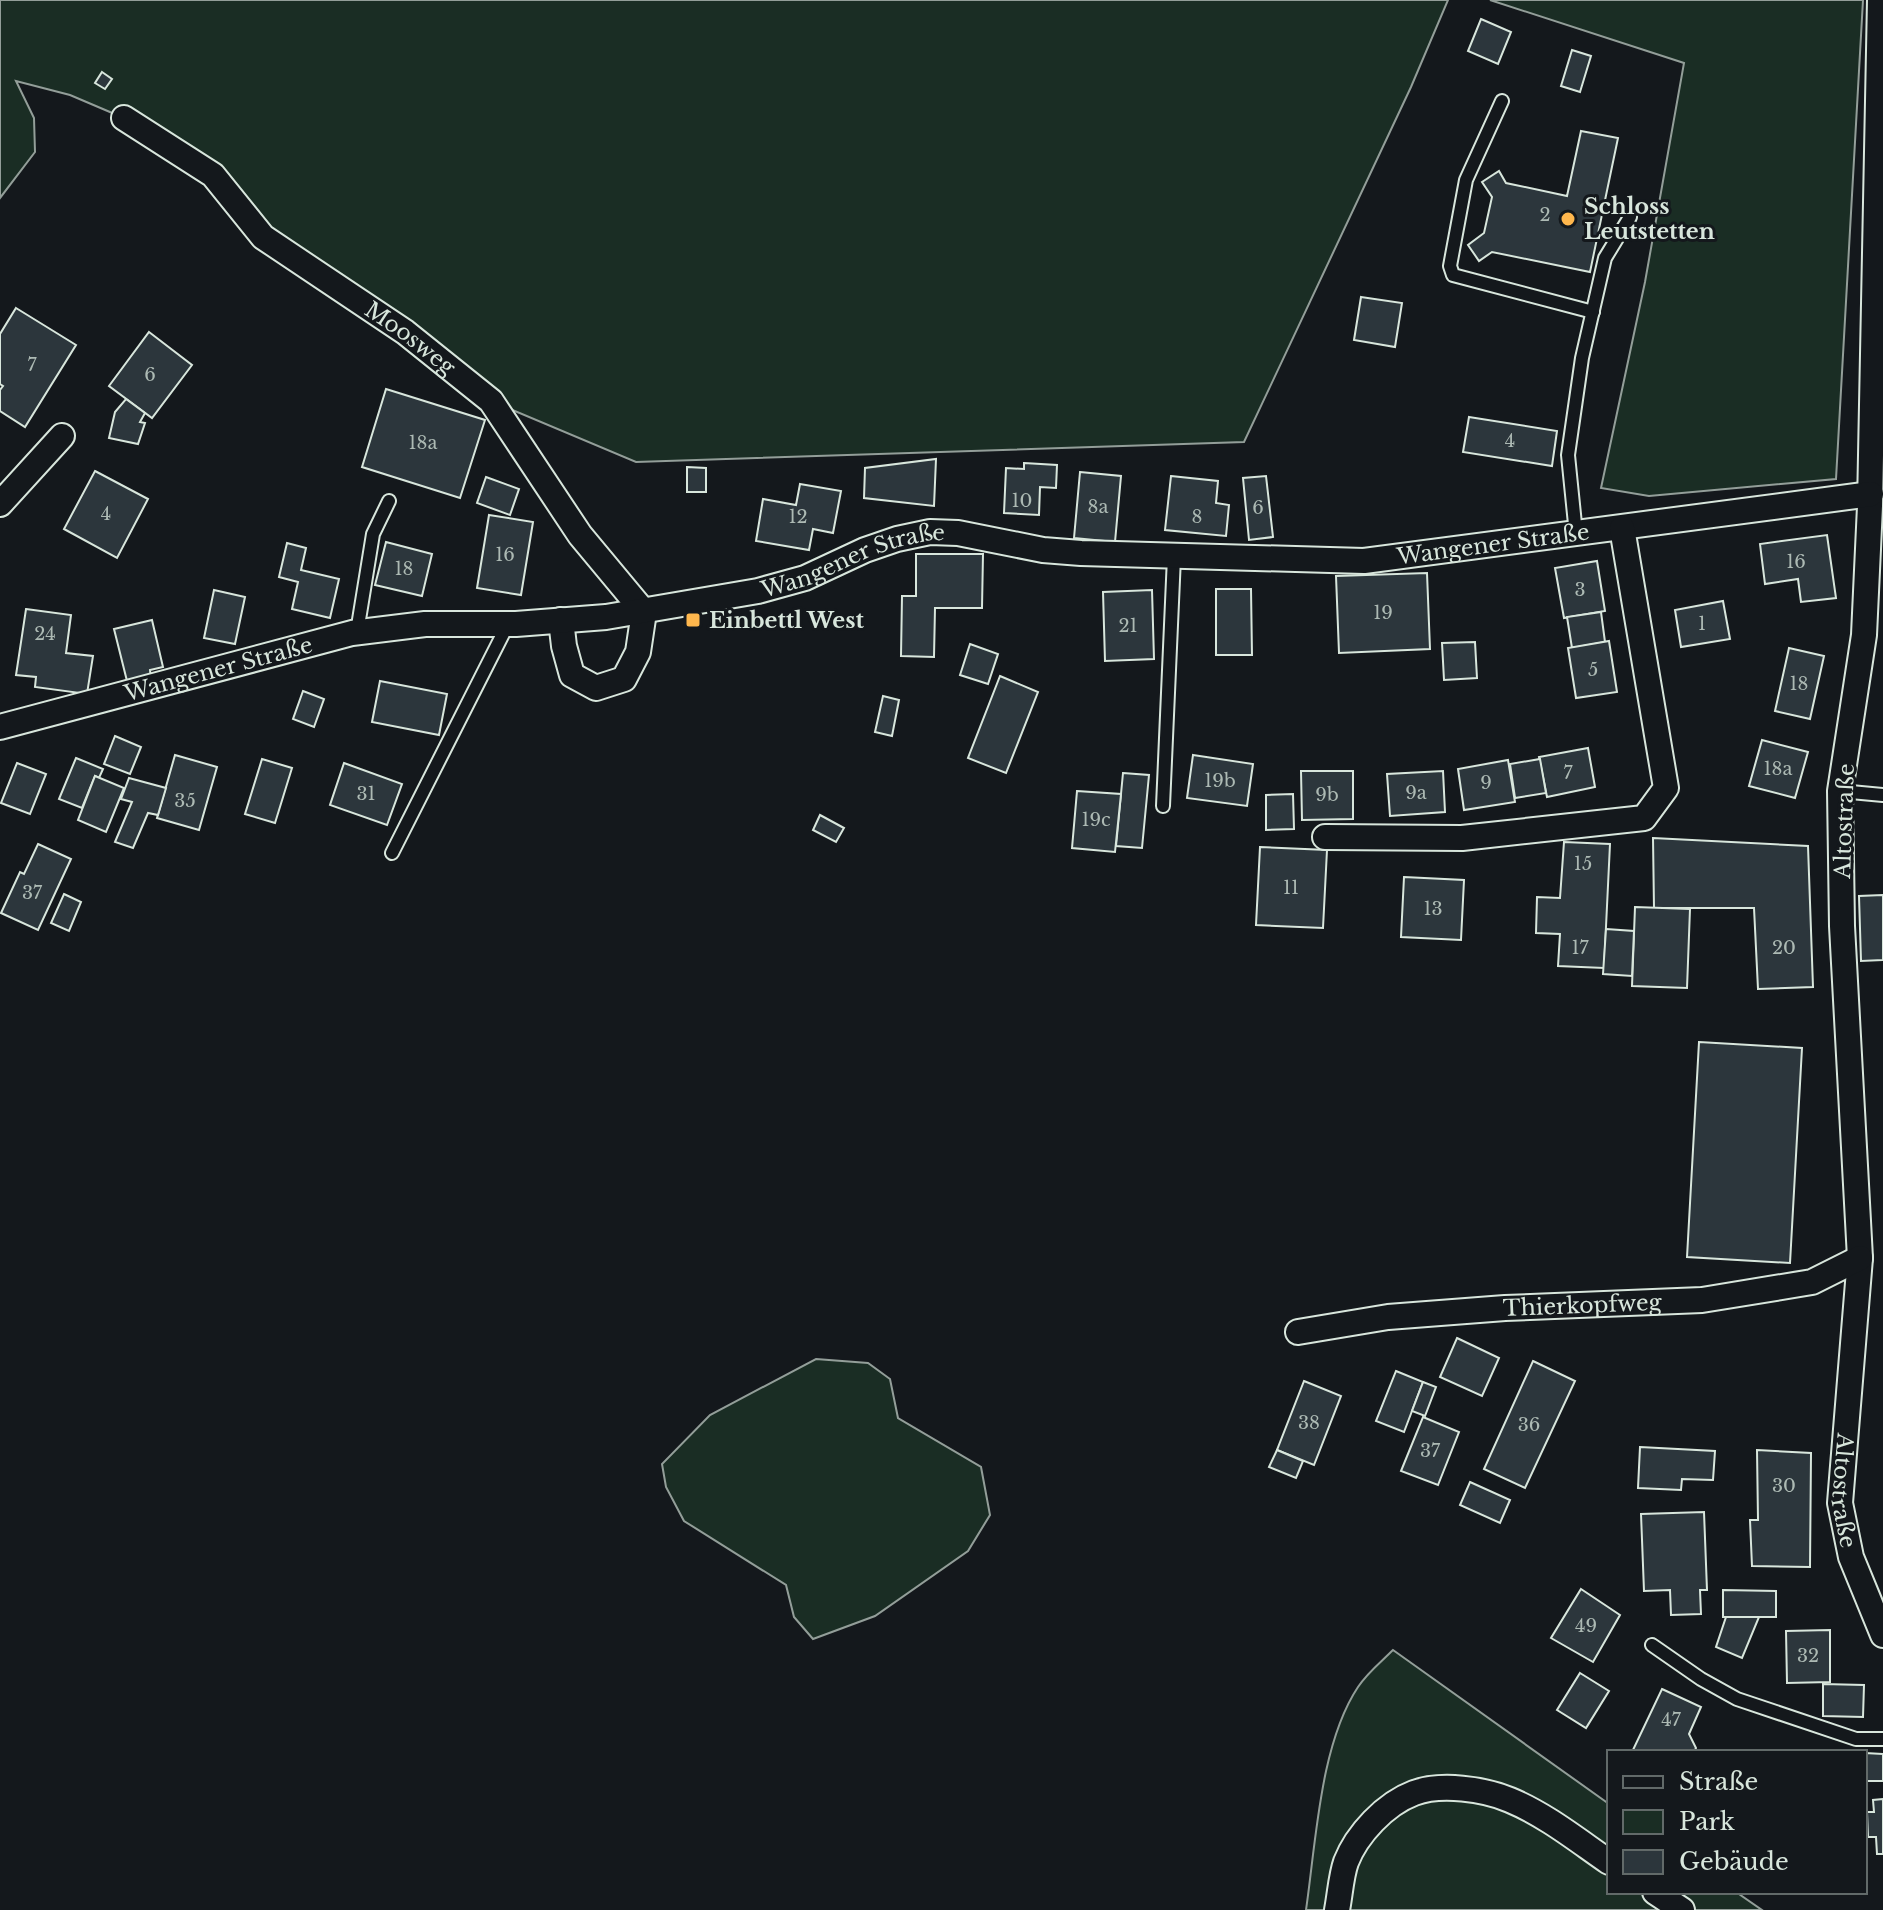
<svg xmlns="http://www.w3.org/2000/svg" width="1883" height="1910" font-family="'Libre Baskerville',serif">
<rect width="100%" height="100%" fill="#14181c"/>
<g fill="#1a2d24" stroke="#939e99" stroke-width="2">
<polygon points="0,0 1448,0 1411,87 1244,442 636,462 491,401 263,237 213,175 124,118 70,95 16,81 34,118 35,152 0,198"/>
<polygon points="1490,0 1863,0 1836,479 1649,496 1601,488 1645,282 1684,63"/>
<polygon points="816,1359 868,1363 890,1379 898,1418 981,1467 990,1515 968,1551 875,1616 813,1639 794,1617 786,1585 684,1521 666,1487 662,1464 710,1415"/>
<path d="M1393 1650 1609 1804V1892H1736L1762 1910H1306C1316 1842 1320 1744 1358 1687 1367 1673 1381 1662 1393 1650Z"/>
</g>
<g fill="#2c363c" stroke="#d8e6dc" stroke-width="2">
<polygon points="1481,19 1511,32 1498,64 1468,51"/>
<polygon points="1572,50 1591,56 1580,92 1561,86"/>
<polygon points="102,72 112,79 105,89 95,83"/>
<polygon points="1581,131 1618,138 1590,272 1492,252 1479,261 1468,245 1484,233 1492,197 1482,182 1499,171 1506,183 1567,196"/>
<polygon points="1361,297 1402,303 1395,347 1354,340"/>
<polygon points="16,308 76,345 25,427 0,411 0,390 3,386 0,384 0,334"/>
<polygon points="149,332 192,365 152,418 109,386"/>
<polygon points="386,389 485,420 460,498 362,467"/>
<polygon points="126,399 145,413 140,422 145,423 138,444 109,438 115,412"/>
<polygon points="1469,417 1557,431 1552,466 1463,452"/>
<polygon points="936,459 934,506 864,498 865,468"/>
<polygon points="1024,463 1057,465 1056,488 1040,487 1039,515 1004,513 1006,468 1024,469"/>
<polygon points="687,467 706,468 706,492 687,492"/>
<polygon points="95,471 148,499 117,558 64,529"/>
<polygon points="1080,472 1121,476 1115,542 1074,538"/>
<polygon points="1171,476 1218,481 1216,503 1229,505 1226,536 1165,530"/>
<polygon points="1266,476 1273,537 1249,540 1243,478"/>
<polygon points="486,477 519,489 510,515 477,503"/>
<polygon points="800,484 841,491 833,533 813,529 809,550 756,541 763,499 796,505"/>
<polygon points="489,515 533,522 521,595 477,588"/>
<polygon points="1827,535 1836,598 1801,602 1798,579 1765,584 1760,544"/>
<polygon points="386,542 432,554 422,596 375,585"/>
<polygon points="287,543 306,548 301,570 339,579 330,618 292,609 298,582 279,577"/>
<polygon points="916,554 983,554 982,608 935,608 934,657 901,656 902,596 916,596"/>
<polygon points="1597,561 1605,611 1564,618 1555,568"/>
<polygon points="1427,573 1430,649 1339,653 1336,576"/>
<polygon points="1216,589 1251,589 1252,655 1216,655"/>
<polygon points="214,590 245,597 235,644 204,638"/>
<polygon points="1152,590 1154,659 1105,661 1103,592"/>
<polygon points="1723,601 1730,639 1681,647 1675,610"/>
<polygon points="26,609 71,615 66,653 93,656 87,694 35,687 36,677 16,675"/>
<polygon points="1601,612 1605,642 1572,648 1567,617"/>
<polygon points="152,620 163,667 150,670 151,679 128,685 114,629"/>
<polygon points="1609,641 1617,692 1576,698 1568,648"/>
<polygon points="1475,642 1477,678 1444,680 1442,643"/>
<polygon points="970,644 998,654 988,684 960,675"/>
<polygon points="1789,648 1824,656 1810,719 1775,711"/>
<polygon points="1000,676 1038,692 1006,773 968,758"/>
<polygon points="380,681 447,694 439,735 372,722"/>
<polygon points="303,691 324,699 314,727 293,719"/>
<polygon points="883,696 899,700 892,736 875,732"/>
<polygon points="115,736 141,747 130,774 104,764"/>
<polygon points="1762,740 1808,752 1795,798 1749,786"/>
<polygon points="1588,748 1595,787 1547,797 1539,757"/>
<polygon points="175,755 217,767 199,830 157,818"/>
<polygon points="1193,755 1253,764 1247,806 1187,798"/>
<polygon points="76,758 103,769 99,778 95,776 82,808 59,799"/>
<polygon points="262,759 292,768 275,823 245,814"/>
<polygon points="1540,759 1546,793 1515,798 1510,764"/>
<polygon points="1508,760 1515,802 1464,810 1458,769"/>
<polygon points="17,763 46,774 30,814 1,803"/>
<polygon points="344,763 402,784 387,825 330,805"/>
<polygon points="1301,771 1353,771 1353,819 1302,820"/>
<polygon points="1443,771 1445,812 1390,816 1387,774"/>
<polygon points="1123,773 1149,775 1142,848 1116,846"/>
<polygon points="95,776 124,788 106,832 78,820"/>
<polygon points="129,778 166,788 158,815 148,813 133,848 115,842 132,802 121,799"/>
<polygon points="1077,791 1121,794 1115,852 1072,848"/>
<polygon points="1293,794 1294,829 1266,830 1266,795"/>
<polygon points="820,815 844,828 836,842 813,830"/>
<polygon points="1653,838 1808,846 1813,987 1758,989 1754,908 1654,908"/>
<polygon points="1564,842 1610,844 1604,968 1558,966 1560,934 1536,933 1537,897 1560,898"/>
<polygon points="38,844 71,859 38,930 1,913 20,872 24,874"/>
<polygon points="1260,847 1327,850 1323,928 1256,925"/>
<polygon points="1404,877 1464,880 1461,940 1401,937"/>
<polygon points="64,894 81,902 69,931 51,923"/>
<polygon points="1883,895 1883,960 1861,961 1859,896"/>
<polygon points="1635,907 1690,909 1687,988 1632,986"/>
<polygon points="1606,929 1634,931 1632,976 1603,974"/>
<polygon points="1699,1042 1802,1048 1790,1263 1687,1257"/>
<polygon points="1457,1338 1499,1358 1482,1396 1440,1377"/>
<polygon points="1533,1361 1575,1381 1525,1488 1484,1469"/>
<polygon points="1396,1371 1423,1382 1404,1432 1376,1421"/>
<polygon points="1304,1381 1341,1396 1314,1465 1277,1450"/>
<polygon points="1423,1382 1436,1387 1425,1416 1412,1411"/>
<polygon points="1423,1417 1459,1432 1438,1485 1401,1471"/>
<polygon points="1640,1447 1715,1451 1713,1480 1682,1479 1681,1490 1638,1488"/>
<polygon points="1277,1450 1303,1461 1296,1478 1269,1467"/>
<polygon points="1757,1450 1811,1453 1810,1567 1752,1566 1750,1520 1758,1520"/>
<polygon points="1470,1482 1510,1500 1500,1523 1460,1505"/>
<polygon points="1704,1512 1707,1590 1700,1590 1701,1614 1671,1615 1670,1590 1644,1591 1641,1514"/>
<polygon points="1581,1589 1620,1615 1593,1662 1551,1638"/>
<polygon points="1723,1590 1776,1591 1776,1617 1723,1617"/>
<polygon points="1726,1617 1759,1617 1742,1658 1716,1647"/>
<polygon points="1830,1630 1830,1682 1787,1683 1786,1631"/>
<polygon points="1580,1673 1609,1691 1586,1728 1557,1710"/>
<polygon points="1823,1684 1864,1685 1863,1717 1823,1716"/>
<polygon points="1662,1689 1701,1707 1689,1734 1696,1748 1694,1752 1632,1752"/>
<polygon points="1865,1753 1883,1754 1883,1781 1865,1781"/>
<polygon points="1883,1799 1883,1854 1877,1854 1876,1837 1868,1837 1867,1812 1874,1812 1873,1800"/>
</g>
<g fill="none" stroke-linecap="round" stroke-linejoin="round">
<defs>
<g id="lane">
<polyline points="1502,101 1466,180 1450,266 1453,275 1593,312"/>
<polyline points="1576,534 1568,455 1582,358 1605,258 1630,217"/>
<polyline points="357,632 373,534 389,501"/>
<polyline points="1840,791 1883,795"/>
<polyline points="1163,806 1174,557"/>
<polyline points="392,853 508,624"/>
<polyline points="1652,1645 1701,1679 1737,1699 1856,1739 1883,1739"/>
</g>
<g id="street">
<path id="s1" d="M1880 0 1870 506 1864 635 1840 791 1842 926 1860 1258 1840 1503 1851 1557 1883 1635"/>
<path id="s2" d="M124 118 213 175 263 237 405 332 491 401 580 535 644 612"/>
<polyline points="0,504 62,436"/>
<polyline points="561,620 564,646 572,675 596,688 624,679 638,652 644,612"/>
<path id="s3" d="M0 727 352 633 425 624H516L606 617 758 591 805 578 865 550 897 539 930 532 958 533 1043 550 1081 553 1364 561 1871 494"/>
<polyline points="1325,837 1462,838 1644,818 1666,788 1622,528"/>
<path id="s4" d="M1298 1332 1388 1317 1505 1308 1702 1300 1812 1282 1860 1258"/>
<polyline points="1655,1892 1682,1910"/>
<path d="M1337 1910C1340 1895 1341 1876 1346 1862 1357 1834 1385 1804 1414 1793 1441 1783 1484 1789 1510 1800 1546 1815 1577 1840 1609 1862"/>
</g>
</defs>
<use href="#lane" stroke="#d8e6dc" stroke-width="16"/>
<use href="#street" stroke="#d8e6dc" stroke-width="28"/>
<use href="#lane" stroke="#14181c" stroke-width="12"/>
<use href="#street" stroke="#14181c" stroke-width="24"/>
</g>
<g fill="#ffb74d" stroke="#14181c" stroke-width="3">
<circle cx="1568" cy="219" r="8"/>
<rect x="685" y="612" width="16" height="16" rx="4"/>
</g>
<g text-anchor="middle" stroke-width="6" stroke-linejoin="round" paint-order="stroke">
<g font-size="18" fill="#adbab4">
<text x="1545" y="221">2</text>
<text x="32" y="371">7</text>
<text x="150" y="381">6</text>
<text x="1510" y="447">4</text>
<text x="423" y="449">18a</text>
<text x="1022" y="507">10</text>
<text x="1098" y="513">8a</text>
<text x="1258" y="514">6</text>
<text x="106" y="520">4</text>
<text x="798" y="523">12</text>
<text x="1197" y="523">8</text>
<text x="505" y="561">16</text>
<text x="1796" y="568">16</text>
<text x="404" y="575">18</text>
<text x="1580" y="596">3</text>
<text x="1383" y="619">19</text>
<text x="1702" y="630">1</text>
<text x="1128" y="632">21</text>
<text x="45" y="640">24</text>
<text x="1593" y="676">5</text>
<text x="1799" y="690">18</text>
<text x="1778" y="775">18a</text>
<text x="1568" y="779">7</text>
<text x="1220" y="787">19b</text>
<text x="1486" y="789">9</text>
<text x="1416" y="799">9a</text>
<text x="366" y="800">31</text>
<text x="1327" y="801">9b</text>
<text x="185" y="807">35</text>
<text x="1096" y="826">19c</text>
<text x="1583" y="870">15</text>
<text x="1291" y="894">11</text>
<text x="32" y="899">37</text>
<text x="1433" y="915">13</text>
<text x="1580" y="954">17</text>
<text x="1784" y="954">20</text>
<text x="1309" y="1429">38</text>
<text x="1529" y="1431">36</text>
<text x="1430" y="1457">37</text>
<text x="1784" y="1492">30</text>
<text x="1586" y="1632">49</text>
<text x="1808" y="1662">32</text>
<text x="1671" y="1726">47</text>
</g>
<g font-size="22" font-weight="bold" fill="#d8e6dc" stroke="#14181c" text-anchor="start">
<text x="1584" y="214">Schloss<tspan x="1584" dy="25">Leutstetten</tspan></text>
<text x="709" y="628">Einbettl West</text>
</g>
<g font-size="22" fill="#d8e6dc" stroke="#14181c">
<text dy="8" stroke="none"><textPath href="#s2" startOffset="364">Moosweg</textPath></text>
<text dy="8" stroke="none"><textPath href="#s3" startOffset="1522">Wangener Straße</textPath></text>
<text dy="8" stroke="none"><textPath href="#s3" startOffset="874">Wangener Straße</textPath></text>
<text dy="8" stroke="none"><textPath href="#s3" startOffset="226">Wangener Straße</textPath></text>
<text transform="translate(1844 821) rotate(-88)" y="8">Altostraße</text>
<text dy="8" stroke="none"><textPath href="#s4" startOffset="286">Thierkopfweg</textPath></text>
<text dy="8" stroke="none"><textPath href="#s1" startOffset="1494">Altostraße</textPath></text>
</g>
</g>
<rect x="1607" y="1750" width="260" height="144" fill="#14181c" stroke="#626a69" stroke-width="2"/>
<rect x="1623" y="1776" width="40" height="12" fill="#14181c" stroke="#626a69" stroke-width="2"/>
<text x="1679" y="1790" font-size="24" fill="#d8e6dc">Straße</text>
<rect x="1623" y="1810" width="40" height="24" fill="#1a2d24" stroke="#626a69" stroke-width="2"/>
<text x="1679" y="1830" font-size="24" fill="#d8e6dc">Park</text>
<rect x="1623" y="1850" width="40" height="24" fill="#2c363c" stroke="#626a69" stroke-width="2"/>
<text x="1679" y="1870" font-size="24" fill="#d8e6dc">Gebäude</text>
</svg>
